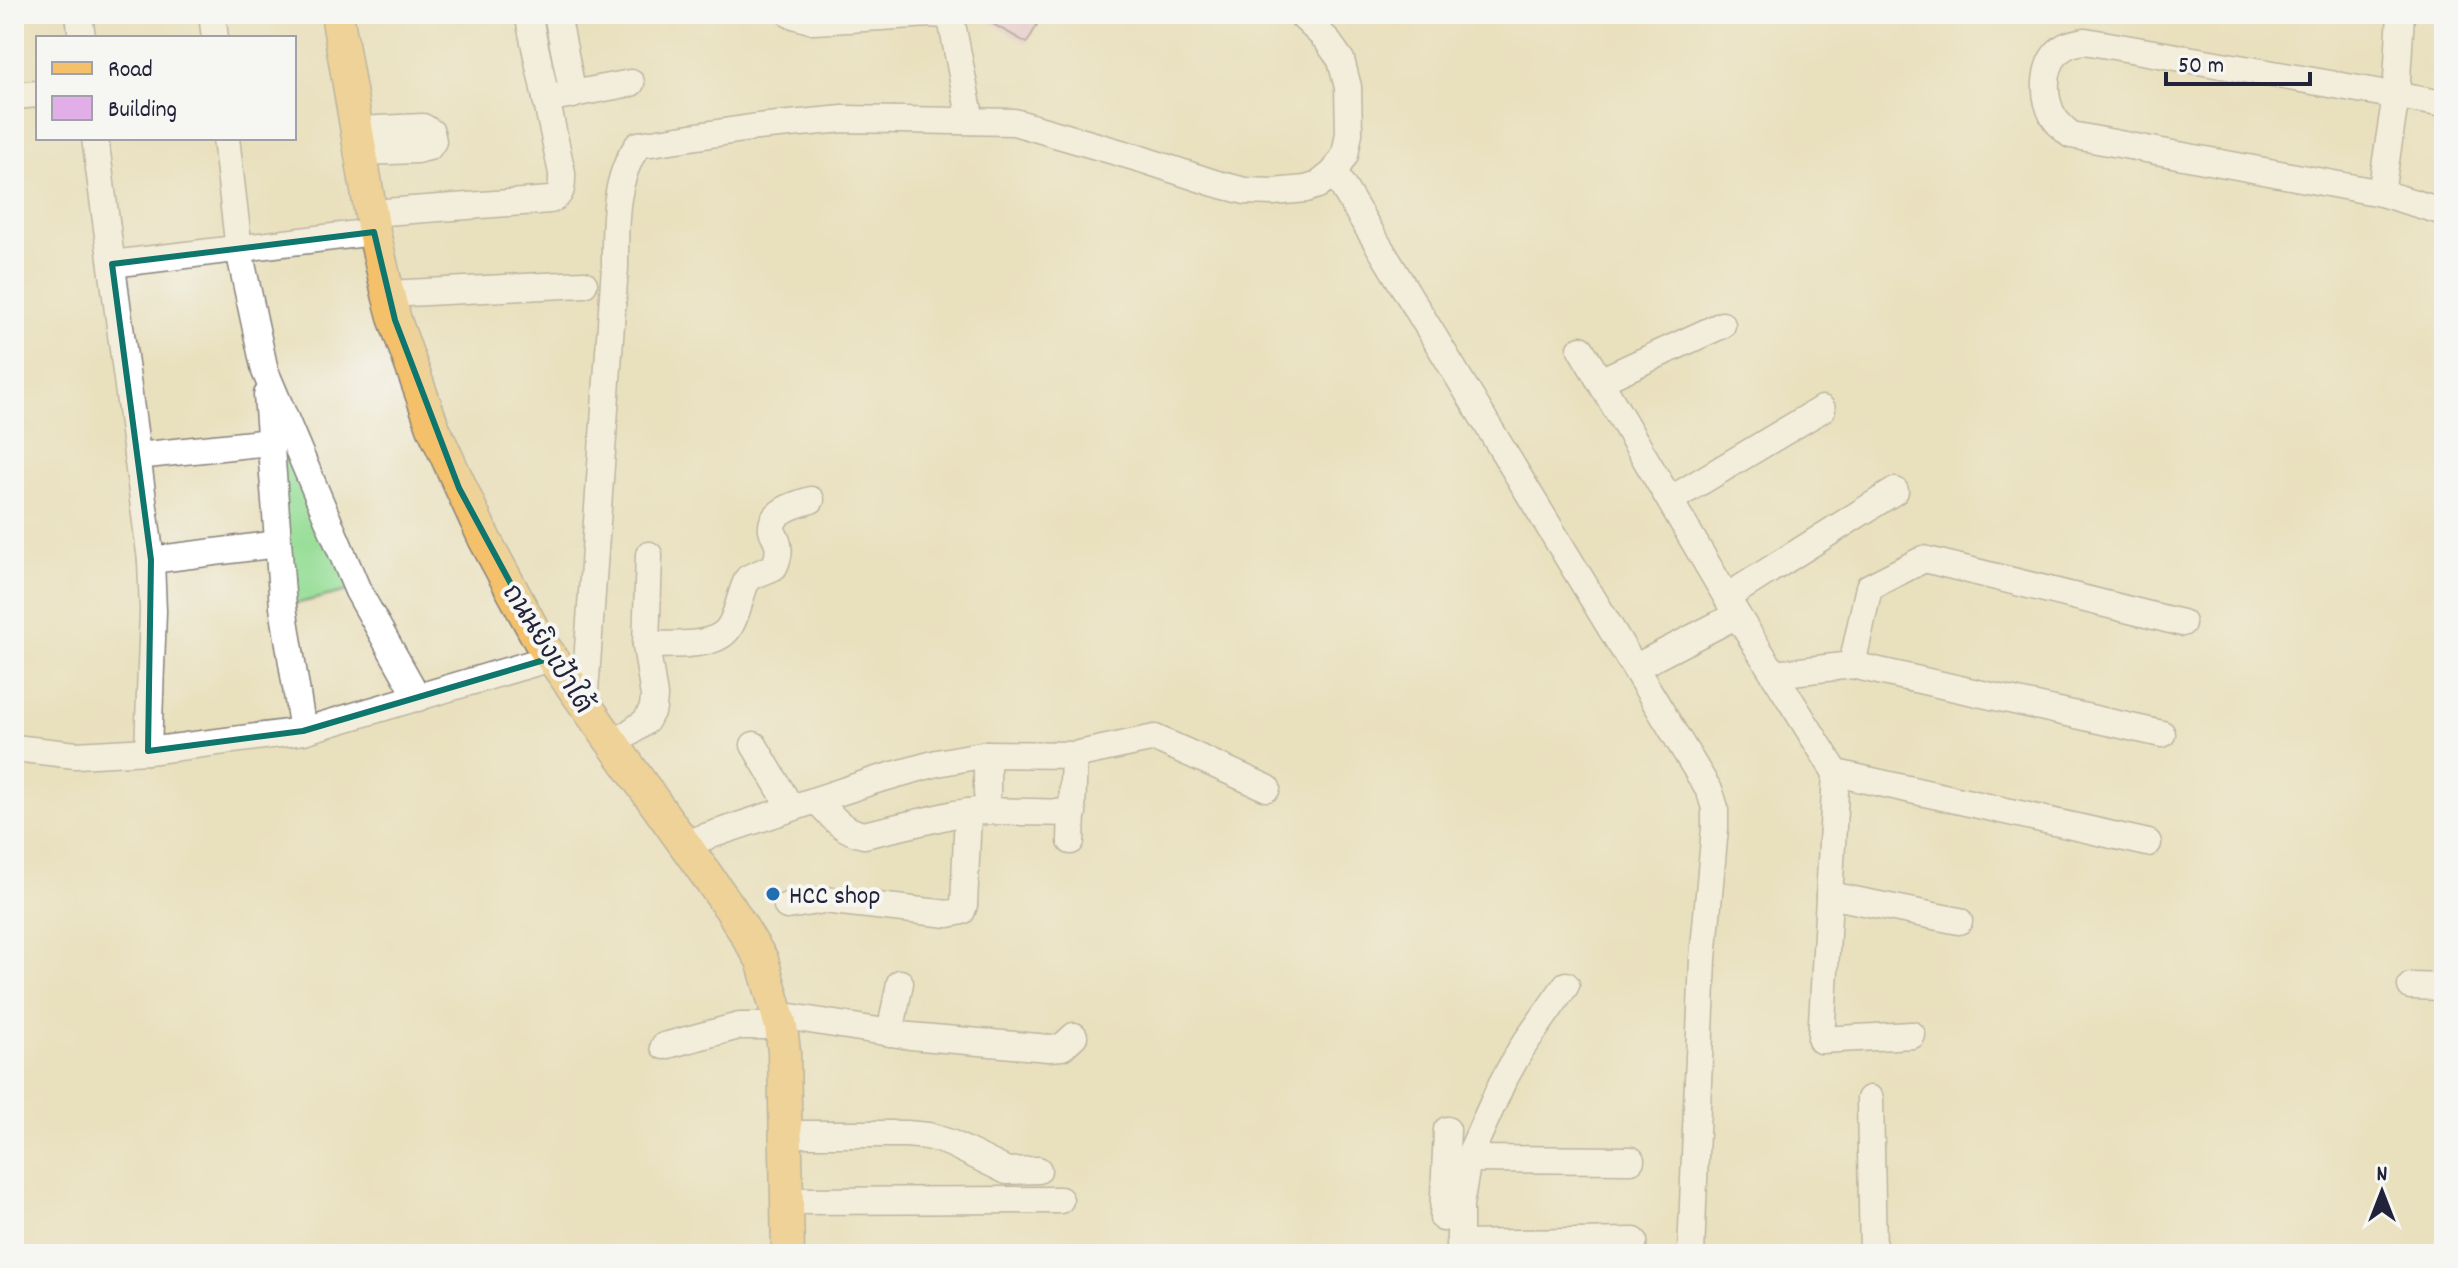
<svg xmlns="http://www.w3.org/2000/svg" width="2458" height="1268" font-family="Dekko,'Playpen Sans Thai',sans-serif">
<rect width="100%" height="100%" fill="#f6f6f2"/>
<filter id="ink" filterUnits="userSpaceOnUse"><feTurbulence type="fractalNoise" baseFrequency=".0125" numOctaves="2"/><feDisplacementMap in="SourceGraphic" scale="16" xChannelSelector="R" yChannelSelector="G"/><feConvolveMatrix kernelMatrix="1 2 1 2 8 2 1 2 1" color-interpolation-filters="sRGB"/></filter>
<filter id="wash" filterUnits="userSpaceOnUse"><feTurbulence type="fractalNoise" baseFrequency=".006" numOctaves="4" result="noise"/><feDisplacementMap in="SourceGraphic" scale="32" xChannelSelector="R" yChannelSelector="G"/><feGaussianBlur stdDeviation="1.8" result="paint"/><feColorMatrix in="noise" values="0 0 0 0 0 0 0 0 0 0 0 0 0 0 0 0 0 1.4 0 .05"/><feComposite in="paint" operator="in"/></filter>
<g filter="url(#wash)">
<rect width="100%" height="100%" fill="#e9e0bd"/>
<polygon fill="#98de98" stroke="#5d806a" stroke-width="2" points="270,393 364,587 291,605"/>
<g id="blocks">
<polygon fill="#e2aee7" points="975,14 1043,14 1027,43"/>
</g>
</g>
<g filter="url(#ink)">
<use href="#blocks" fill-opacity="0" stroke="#86817c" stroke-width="2"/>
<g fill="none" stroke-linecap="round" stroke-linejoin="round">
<defs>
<g id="minor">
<polyline points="79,14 82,38"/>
<polyline points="212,14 215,38"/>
<polyline points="557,14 573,95"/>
<polyline points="790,14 814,21 931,14 945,15 951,20 953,29 971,121"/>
<polyline points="14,96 38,94"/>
<polyline points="546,99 631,83"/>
<path d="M2444 104 2085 41C2079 42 2072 43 2066 46 2042 59 2042 95 2053 116 2057 123 2065 130 2071 135L2381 193 2444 212"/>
<polyline points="357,130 423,127 431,132 433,141 429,147 417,150 361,152"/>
<polyline points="95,138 151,560 153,611 148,751"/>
<polyline points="226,138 239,250 265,371 358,591 418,698"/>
<polyline points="1334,172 1710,792 1715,808 1715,828 1703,959 1691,1254"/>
<polyline points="2381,193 2396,95 2401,14"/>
<path d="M371 213 550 200C563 195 562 186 562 173L528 14"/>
<polyline points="112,264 374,232"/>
<polyline points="388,294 584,284"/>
<polyline points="1581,349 1737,615 1636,667"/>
<polyline points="1600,381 1722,325"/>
<polyline points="267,395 283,607 303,731"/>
<polyline points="137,456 270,442"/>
<polyline points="1670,500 1822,409"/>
<polyline points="151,560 278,544"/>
<polyline points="1727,597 1895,491"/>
<polyline points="1737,615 1836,773 1821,1040 1912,1035"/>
<path d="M646 645C669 644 718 649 730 626 739 611 740 593 748 578L774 567C778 559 780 549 777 541 775 535 773 535 772 529 771 510 798 504 811 500"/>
<polyline points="1852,665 2162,734"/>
<polyline points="1774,674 1852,665 1869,587 1924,559 2182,623"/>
<path d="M584 706 615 267C615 227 613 180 638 145L757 127 844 119 1014 122 1138 158 1214 183 1245 191 1273 192 1306 189 1318 185 1334 172 1345 155 1349 133 1348 87 1341 60 1326 39 1300 14"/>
<polyline points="613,745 646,721 653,708 654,696 646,645 649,555"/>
<polyline points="754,745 791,808"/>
<polyline points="14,748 76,755 148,751 303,731 551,658"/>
<polyline points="987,754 987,793"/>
<polyline points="1836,773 2148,843"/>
<path d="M817 800C832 817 841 830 864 835L955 814 977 811 1073 813"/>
<polyline points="1071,841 1074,755"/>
<polyline points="684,844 876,780 937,763 987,754 1074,755 1155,738 1267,788"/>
<polyline points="1829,895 1959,921"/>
<polyline points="787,906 824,900 948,914 962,911 964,905 968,812"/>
<polyline points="2411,986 2444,987"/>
<polyline points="778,1015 910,1036 1049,1048 1062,1047 1074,1036"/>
<polyline points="890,1033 900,983"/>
<polyline points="664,1046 739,1026 781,1026"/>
<polyline points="1870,1099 1873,1254"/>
<polyline points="787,1134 906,1134 928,1136 950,1143 1007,1171 1038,1170"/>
<polyline points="1468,1159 1631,1160"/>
<polyline points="787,1201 1060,1200"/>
<polyline points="1443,1218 1447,1130"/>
<polyline points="1459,1244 1634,1241"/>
<polyline points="1460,1254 1460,1205 1468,1159 1502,1083 1521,1049 1566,985"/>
</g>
<polyline id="major" points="337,14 374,232 388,294 395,320 433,427 485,540 539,640 730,908 762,960 781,1026 784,1052 788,1254"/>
</defs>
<use href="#minor" stroke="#86817c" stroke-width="29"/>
<use href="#major" stroke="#86817c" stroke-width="35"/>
<use href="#minor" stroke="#fff" stroke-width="26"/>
<use href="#major" stroke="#f4c16a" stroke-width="32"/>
</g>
</g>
<path d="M0 0H2458V1268H0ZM374 232 395 320 459 488 551 658 303 731 148 751 151 560 112 264Z" fill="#e9e0bd" fill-opacity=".55" fill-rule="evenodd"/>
<path fill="none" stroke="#0f766e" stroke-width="6" stroke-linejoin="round" d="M374 232 395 320 459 488 551 658 303 731 148 751 151 560 112 264Z"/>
<circle fill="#1f6fb2" stroke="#f6f6f2" stroke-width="3" cx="773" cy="894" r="8"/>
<g text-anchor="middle" stroke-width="8" stroke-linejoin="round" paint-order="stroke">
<g font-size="26" fill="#22223b" stroke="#f6f6f2">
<text transform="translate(549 648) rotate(58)" y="9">ถนนยิงเป้าใต้</text>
</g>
<g font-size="26" fill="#22223b" stroke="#f6f6f2" text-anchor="start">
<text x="789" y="903">HCC shop</text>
</g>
</g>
<rect width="2458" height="1268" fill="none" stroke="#f6f6f2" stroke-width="48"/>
<rect x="36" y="36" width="260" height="104" fill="#f6f6f2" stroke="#a1a1a9" stroke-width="2"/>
<rect x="52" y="62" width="40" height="12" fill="#f4c16a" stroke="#a1a1a9" stroke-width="2"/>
<text x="108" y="76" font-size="24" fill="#22223b">Road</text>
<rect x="52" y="96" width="40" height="24" fill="#e2aee7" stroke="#a1a1a9" stroke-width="2"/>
<text x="108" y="116" font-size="24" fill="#22223b">Building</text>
<g transform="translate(2382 1192)" stroke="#f6f6f2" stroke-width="6" paint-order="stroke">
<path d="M0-6L14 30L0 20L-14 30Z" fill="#22223b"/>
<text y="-12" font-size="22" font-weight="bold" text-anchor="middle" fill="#22223b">N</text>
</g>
<path d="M2166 72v12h144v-12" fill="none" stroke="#22223b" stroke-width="4"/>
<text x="2178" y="72" font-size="24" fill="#22223b" stroke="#f6f6f2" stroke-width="6" paint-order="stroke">50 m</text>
</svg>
